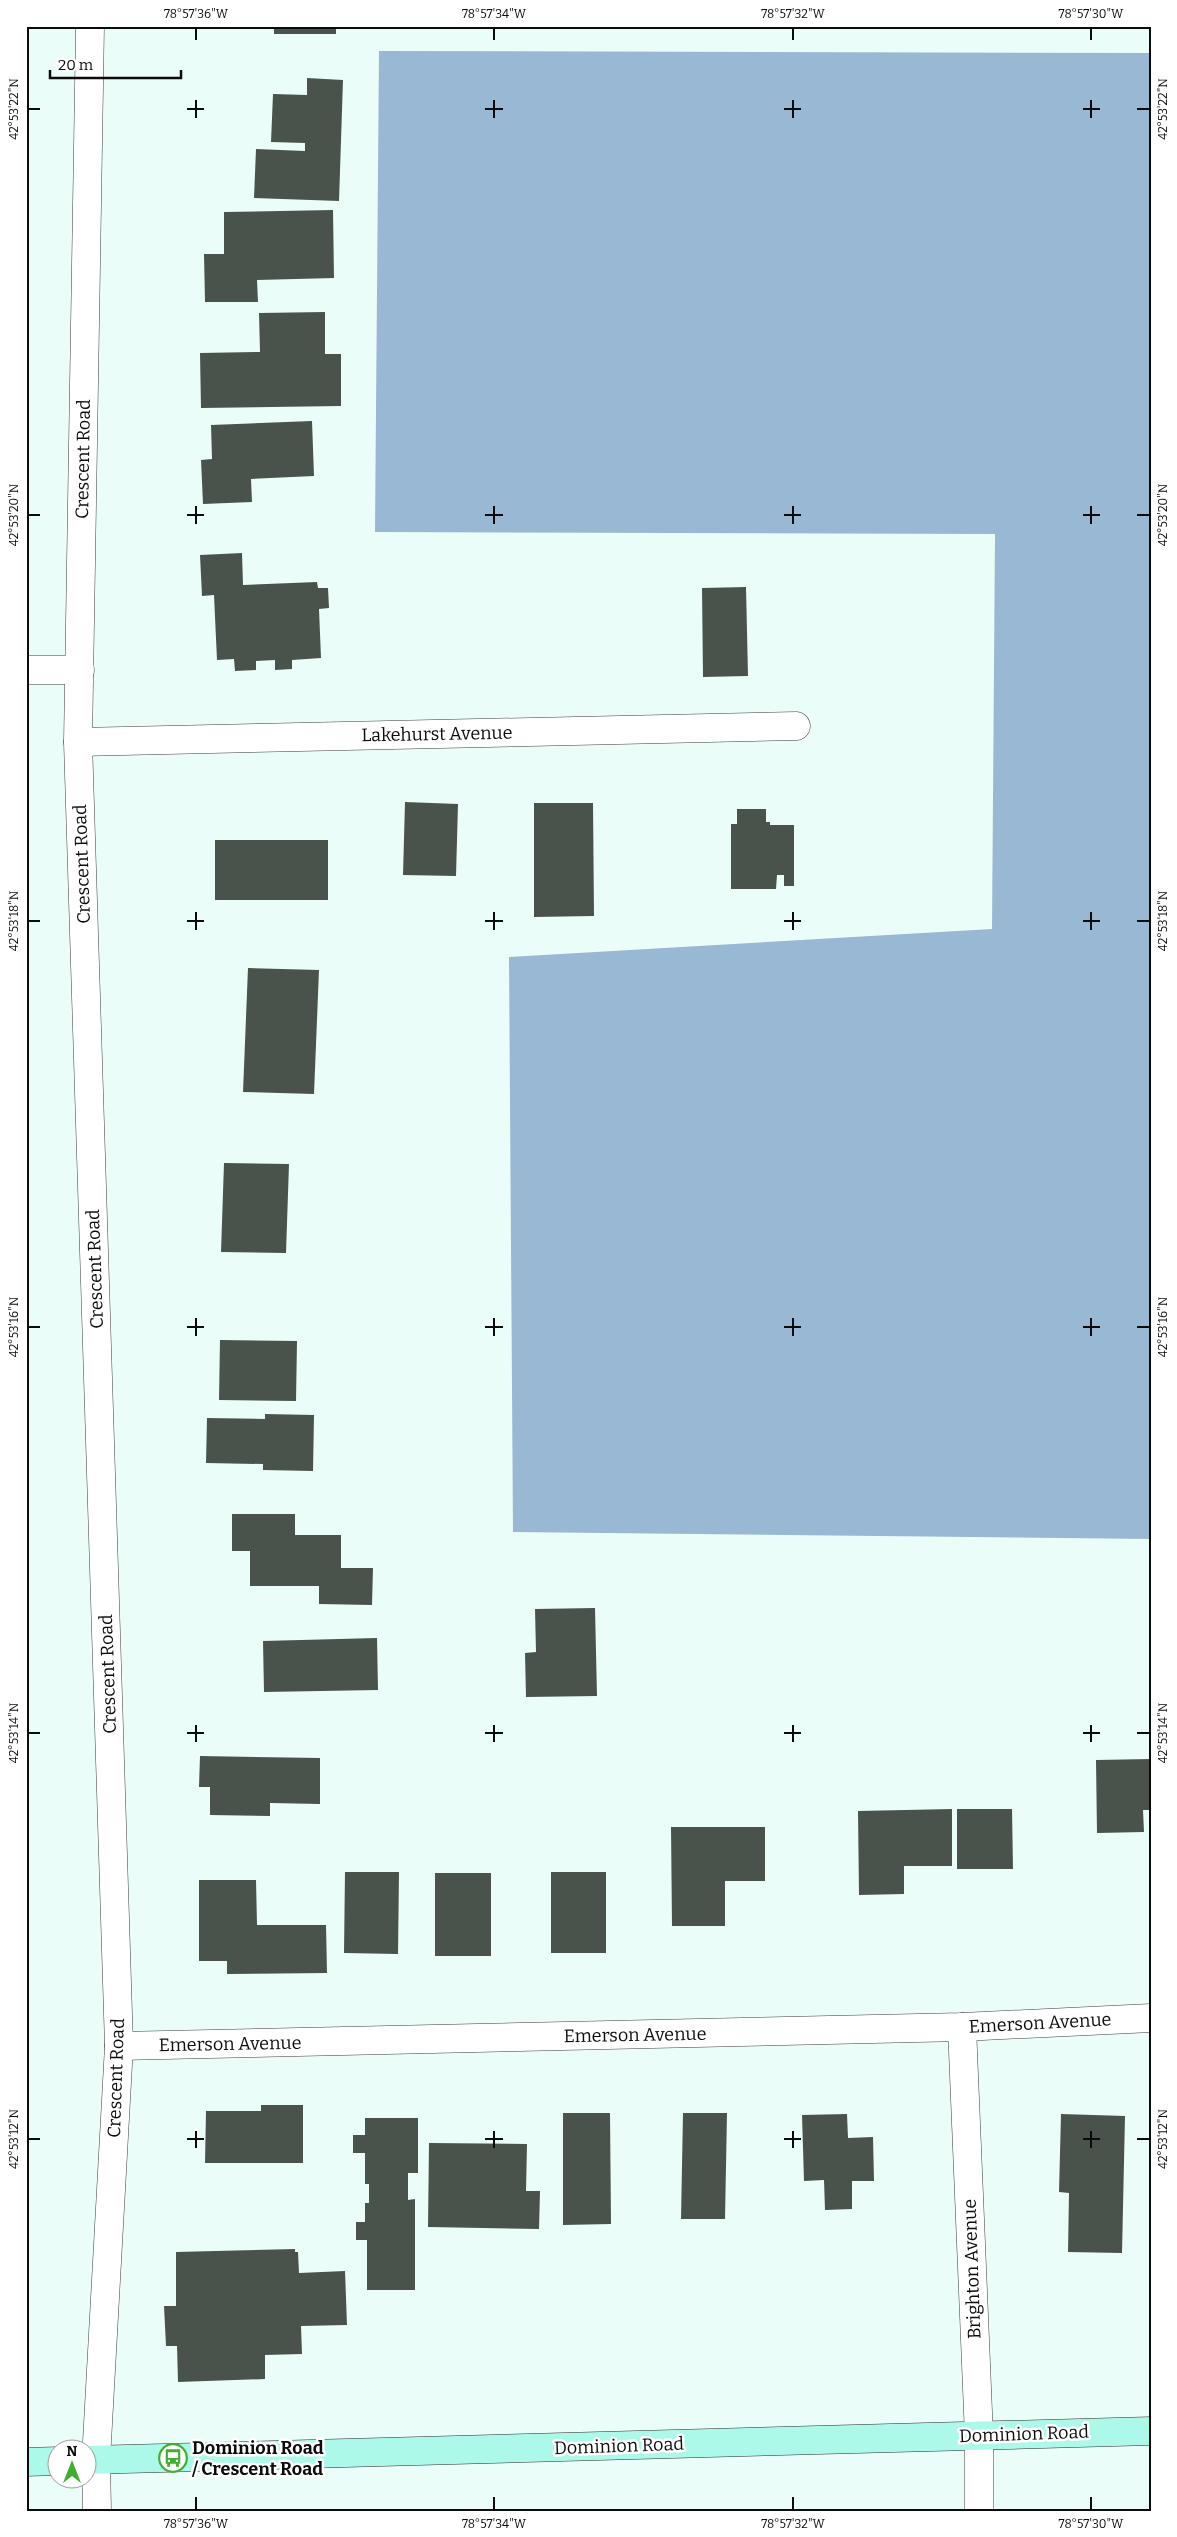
<svg xmlns="http://www.w3.org/2000/svg" width="1177" height="2537" font-family="Bitter,serif">
<rect width="100%" height="100%" fill="#ebfdf8"/>
<polygon fill="#99b8d3" points="379,51 1151,53 1151,1539 513,1532 509,957 992,929 995,534 375,532"/>
<g fill="#49534c">
<rect x="274" y="26" width="62" height="8"/>
<polygon points="307,78 343,80 339,201 254,198 256,149 305,151 305,143 271,142 273,94 307,95"/>
<polygon points="333,210 334,278 257,280 258,302 205,302 204,254 224,254 224,212"/>
<polygon points="325,312 325,354 341,354 341,406 201,408 200,353 260,352 259,313"/>
<polygon points="312,421 314,476 251,479 252,502 203,504 201,460 212,459 211,425"/>
<polygon points="242,553 243,585 317,582 318,588 328,588 329,608 319,609 321,658 292,660 292,669 275,670 275,660 256,661 256,670 235,671 234,659 217,660 214,595 202,596 200,555"/>
<polygon points="746,587 748,676 703,677 702,588"/>
<polygon points="405,802 458,804 456,876 403,875"/>
<polygon points="534,803 593,803 594,916 534,917"/>
<polygon points="737,809 766,809 766,822 770,822 770,825 794,825 794,886 784,886 784,875 777,875 776,889 731,889 731,824 737,824"/>
<rect x="215" y="840" width="113" height="60"/>
<polygon points="248,968 319,970 314,1094 243,1092"/>
<polygon points="224,1163 289,1164 286,1253 221,1252"/>
<polygon points="220,1340 297,1341 296,1401 219,1400"/>
<polygon points="265,1414 314,1415 313,1471 263,1470 263,1464 206,1463 207,1418 265,1419"/>
<polygon points="232,1514 295,1514 295,1535 341,1535 341,1568 373,1568 372,1605 319,1604 319,1586 250,1586 250,1551 232,1551"/>
<polygon points="595,1608 597,1696 526,1697 525,1653 536,1652 535,1609"/>
<polygon points="377,1638 378,1690 264,1692 263,1641"/>
<polygon points="200,1756 320,1758 320,1804 270,1803 270,1816 210,1815 210,1787 199,1787"/>
<polygon points="1151,1759 1151,1810 1143,1810 1144,1832 1097,1833 1096,1760"/>
<polygon points="952,1809 952,1866 904,1866 904,1894 859,1895 858,1811"/>
<polygon points="957,1809 1012,1809 1013,1869 957,1869"/>
<polygon points="671,1827 765,1827 765,1881 725,1881 725,1926 672,1926"/>
<polygon points="345,1872 399,1872 398,1954 344,1953"/>
<rect x="551" y="1872" width="55" height="81"/>
<rect x="435" y="1873" width="56" height="83"/>
<polygon points="199,1880 256,1880 257,1925 326,1925 327,1973 227,1974 227,1961 199,1961"/>
<polygon points="261,2105 303,2105 303,2163 205,2163 206,2111 261,2111"/>
<polygon points="563,2113 610,2113 611,2224 563,2225"/>
<polygon points="683,2113 727,2113 725,2219 681,2219"/>
<polygon points="847,2114 848,2138 873,2137 874,2181 852,2181 852,2209 825,2210 824,2180 804,2181 802,2115"/>
<polygon points="1061,2114 1125,2116 1122,2253 1068,2252 1069,2193 1059,2192"/>
<polygon points="365,2118 418,2118 418,2173 408,2173 408,2200 415,2199 415,2290 367,2290 367,2240 356,2240 356,2222 365,2222 365,2203 369,2203 369,2184 365,2184 365,2153 353,2153 353,2135 365,2135"/>
<polygon points="429,2143 527,2144 526,2191 540,2191 539,2229 428,2227"/>
<polygon points="295,2249 295,2252 298,2252 299,2273 345,2271 347,2325 301,2326 302,2354 265,2355 265,2379 178,2382 177,2346 166,2346 164,2306 176,2306 176,2252"/>
</g>
<g fill="none" stroke-linecap="round" stroke-linejoin="round">
<defs>
<g id="minor">
<polyline points="26,670 80,670"/>
<polyline points="78,742 796,726"/>
<polyline points="962,2027 979,2436 979,2511"/>
<polyline points="119,2046 962,2027 1151,2018"/>
<polyline points="96,2460 97,2511"/>
</g>
<polyline id="tertiary" points="90,26 78,742 119,2046 96,2460"/>
<g id="secondary">
<polyline points="88,2460 1151,2431"/>
<polyline points="26,2462 58,2461"/>
</g>
</defs>
<use href="#minor" stroke="#3e3e3e" stroke-width="29"/>
<use href="#tertiary" stroke="#3e3e3e" stroke-width="29"/>
<use href="#secondary" stroke="#2d2d2d" stroke-width="29"/>
<use href="#minor" stroke="#fff" stroke-width="28"/>
<use href="#tertiary" stroke="#fff" stroke-width="28"/>
<use href="#secondary" stroke="#acf8e9" stroke-width="28"/>
</g>
<path fill="none" stroke="#0b0b0b" stroke-width="2" d="M196 28V40M494 28V40M793 28V40M1091 28V40M196 100V118M494 100V118M793 100V118M1091 100V118M28 109H40M187 109H204M485 109H503M784 109H801M1083 109H1100M1137 109H1150M196 506V524M494 506V524M793 506V524M1091 506V524M28 515H40M187 515H204M485 515H503M784 515H801M1083 515H1100M1137 515H1150M196 912V930M494 912V930M793 912V930M1091 912V930M28 921H40M187 921H204M485 921H503M784 921H801M1083 921H1100M1137 921H1150M196 1318V1336M494 1318V1336M793 1318V1336M1091 1318V1336M28 1327H40M187 1327H204M485 1327H503M784 1327H801M1083 1327H1100M1137 1327H1150M196 1725V1742M494 1725V1742M793 1725V1742M1091 1725V1742M28 1733H40M187 1733H204M485 1733H503M784 1733H801M1083 1733H1100M1137 1733H1150M196 2131V2148M494 2131V2148M793 2131V2148M1091 2131V2148M28 2139H40M187 2139H204M485 2139H503M784 2139H801M1083 2139H1100M1137 2139H1150M196 2497V2510M494 2497V2510M793 2497V2510M1091 2497V2510"/>
<defs>
<symbol id="bus-ring" viewBox="-11 -11 22 22"><circle r="9.5" fill="#fff" stroke="#40ae30" stroke-width="1.5"/><path d="M-5-6H5V4H4V6H2V4H-2V6H-4V4H-5ZM-3.5-4V0h7V-4ZM-3.5 1.2v1.5H-2V1.2ZM2 1.2v1.5H3.5V1.2Z" fill="#40ae30"/></symbol>
</defs>
<g fill-rule="evenodd">
<use href="#bus-ring" x="157" y="2442" width="32" height="32"/>
</g>
<g text-anchor="middle" stroke-width="5" stroke-linejoin="round" paint-order="stroke">
<g font-size="18" fill="#0b0b0b" stroke="#fff">
<text transform="translate(83 459) rotate(-89)" y="6">Crescent Road</text>
<text transform="translate(437 734) rotate(-1)" y="6">Lakehurst Avenue</text>
<text transform="translate(82 864) rotate(-92)" y="6">Crescent Road</text>
<text transform="translate(95 1269) rotate(-92)" y="6">Crescent Road</text>
<text transform="translate(108 1674) rotate(-92)" y="6">Crescent Road</text>
<text transform="translate(1040 2023) rotate(-3)" y="6">Emerson Avenue</text>
<text transform="translate(635 2035) rotate(-1)" y="6">Emerson Avenue</text>
<text transform="translate(230 2044) rotate(-1)" y="6">Emerson Avenue</text>
<text transform="translate(116 2078) rotate(-88)" y="6">Crescent Road</text>
<text transform="translate(972 2269) rotate(-92)" y="6">Brighton Avenue</text>
<text transform="translate(1024 2434) rotate(-2)" y="6">Dominion Road</text>
<text transform="translate(619 2446) rotate(-2)" y="6">Dominion Road</text>
</g>
<g font-size="18" font-weight="bold" fill="#0b0b0b" stroke="#fff" text-anchor="start">
<text x="192" y="2454">Dominion Road<tspan x="192" dy="21">/ Crescent Road</tspan></text>
</g>
</g>
<rect width="1177" height="2537" fill="none" stroke="#ffffff" stroke-width="55"/>
<g transform="translate(72 2464)"><circle r="24" fill="#ffffff" stroke="#9d9d9d"/>
<path d="M0-4L9 19L0 12L-9 19Z" fill="#40ae30"/>
<text y="-8" font-size="14" font-weight="bold" text-anchor="middle" fill="#0b0b0b">N</text>
</g>
<path d="M50 70v8h131v-8" fill="none" stroke="#0b0b0b" stroke-width="2.5"/>
<text x="58" y="70" font-size="15" fill="#0b0b0b" stroke="#ffffff" stroke-width="4" paint-order="stroke">20 m</text>
<rect x="28" y="28" width="1122" height="2482" fill="none" stroke="#0b0b0b" stroke-width="2"/>
<g font-size="12" text-anchor="middle" fill="#0b0b0b">
<text x="196" y="18">78°57'36"W</text>
<text x="494" y="18">78°57'34"W</text>
<text x="793" y="18">78°57'32"W</text>
<text x="1091" y="18">78°57'30"W</text>
<text transform="translate(14 109) rotate(-90)" y="4">42°53'22"N</text>
<text transform="translate(1163 109) rotate(-90)" y="4">42°53'22"N</text>
<text transform="translate(14 515) rotate(-90)" y="4">42°53'20"N</text>
<text transform="translate(1163 515) rotate(-90)" y="4">42°53'20"N</text>
<text transform="translate(14 921) rotate(-90)" y="4">42°53'18"N</text>
<text transform="translate(1163 921) rotate(-90)" y="4">42°53'18"N</text>
<text transform="translate(14 1327) rotate(-90)" y="4">42°53'16"N</text>
<text transform="translate(1163 1327) rotate(-90)" y="4">42°53'16"N</text>
<text transform="translate(14 1733) rotate(-90)" y="4">42°53'14"N</text>
<text transform="translate(1163 1733) rotate(-90)" y="4">42°53'14"N</text>
<text transform="translate(14 2139) rotate(-90)" y="4">42°53'12"N</text>
<text transform="translate(1163 2139) rotate(-90)" y="4">42°53'12"N</text>
<text x="196" y="2528">78°57'36"W</text>
<text x="494" y="2528">78°57'34"W</text>
<text x="793" y="2528">78°57'32"W</text>
<text x="1091" y="2528">78°57'30"W</text>
</g>
</svg>
